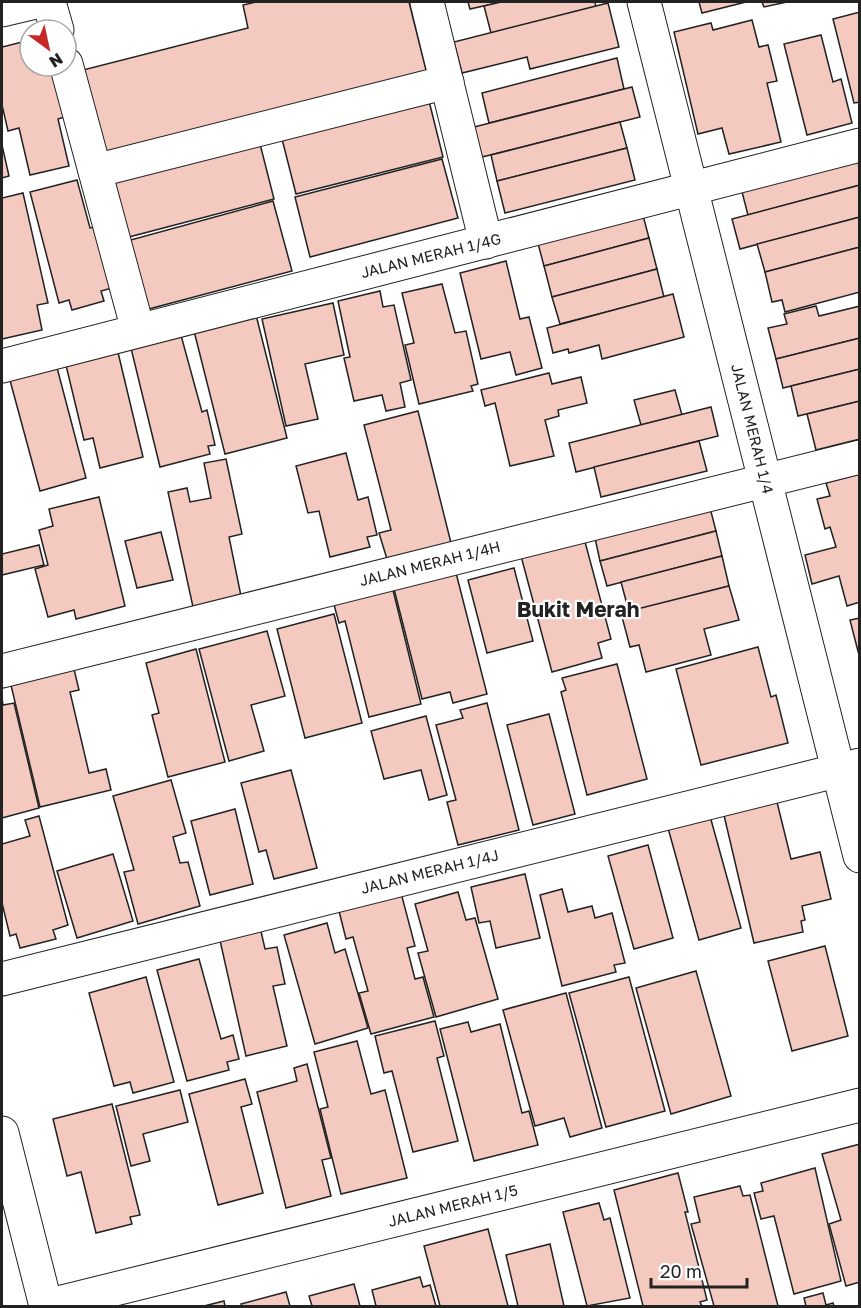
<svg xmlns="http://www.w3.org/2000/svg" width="861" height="1308" font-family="'Golos Text',sans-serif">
<rect width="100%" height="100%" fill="#fff"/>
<g fill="#f3c9c0" stroke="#222" stroke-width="1.5">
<polygon points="256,2 409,2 427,74 104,156 83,70 248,28 243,5"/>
<polygon points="468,2 501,2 470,9"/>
<polygon points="501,2 595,2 596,7 491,33 484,6"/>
<polygon points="699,2 746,2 702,13"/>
<polygon points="762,2 787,2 764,7"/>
<polygon points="608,3 619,47 530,69 527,57 462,73 454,42"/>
<polygon points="860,12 860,102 854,103 833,19"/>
<polygon points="752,20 759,47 768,45 777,81 767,83 781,142 729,154 722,128 698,134 674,32 711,23 713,30"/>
<polygon points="821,35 833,82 841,79 852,123 807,135 784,44"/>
<polygon points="30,40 30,66 59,66 71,115 58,119 69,166 30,175 19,128 8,131 2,105 2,47"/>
<polygon points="617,58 624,89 489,123 482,93"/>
<polygon points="632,87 640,117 482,157 474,127"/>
<polygon points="428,97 443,157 296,194 281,135"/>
<polygon points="620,122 627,148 497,181 491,155"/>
<polygon points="259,140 274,199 125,238 110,180"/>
<polygon points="2,145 9,176 2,178"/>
<polygon points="627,148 635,180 505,213 497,181"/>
<polygon points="858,157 860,185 748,215 741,188"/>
<polygon points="442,159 458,218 310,257 295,197"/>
<polygon points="77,180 90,228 100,226 116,287 101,291 104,301 72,310 69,300 59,303 30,192"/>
<polygon points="860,185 860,217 740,249 732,219"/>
<polygon points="23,193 48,303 37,305 42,330 2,339 2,198"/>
<polygon points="273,201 292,271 145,310 127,241"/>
<polygon points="641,208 649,238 544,266 536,236"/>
<polygon points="860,217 860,247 765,272 757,244"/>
<polygon points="649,238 657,269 552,297 544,266"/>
<polygon points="860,247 860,292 785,312 782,300 772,302 765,272"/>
<polygon points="506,261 520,319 529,317 542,368 516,375 510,352 481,359 460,273"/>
<polygon points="657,269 664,297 560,324 552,297"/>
<polygon points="442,284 455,333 466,331 478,384 471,386 473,391 419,404 405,345 414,343 402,293"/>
<polygon points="380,291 383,307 394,305 411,380 400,383 405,407 386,411 382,395 354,401 344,358 350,357 338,301"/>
<polygon points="673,294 684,337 602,359 599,345 569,353 568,349 553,353 547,328"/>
<polygon points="333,303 344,355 305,364 318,419 286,426 262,319"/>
<polygon points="816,306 819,316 860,306 860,338 776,359 768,328 787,324 784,314"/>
<polygon points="255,311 287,438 225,454 193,327"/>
<polygon points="179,328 202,412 207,410 215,445 208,446 210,454 160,467 129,340"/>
<polygon points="860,338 860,369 783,388 776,359"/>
<polygon points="116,344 143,457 100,468 93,438 84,440 64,357"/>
<polygon points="55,360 86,478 40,491 8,373"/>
<polygon points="860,369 860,401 798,416 791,386"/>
<polygon points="549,373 552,384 581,377 587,403 558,410 559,416 545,420 554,456 510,466 495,403 485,406 481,390"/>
<polygon points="675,390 682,415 641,425 634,400"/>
<polygon points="860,401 860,439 816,450 807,414"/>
<polygon points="711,407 718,436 576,472 569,443"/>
<polygon points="418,411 451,543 387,559 379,533 391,530 364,425"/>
<polygon points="699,441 707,471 601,497 594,467"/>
<polygon points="346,453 358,500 368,497 377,535 367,537 370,547 330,557 319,511 308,513 296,466"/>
<polygon points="226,459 242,534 229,537 241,596 193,607 168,492 187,488 190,502 211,498 204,463"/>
<polygon points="860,474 860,602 847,606 839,576 812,584 805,555 836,547 830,527 825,529 817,499 830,496 826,483"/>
<polygon points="99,497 125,606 76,619 74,610 48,617 35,569 48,565 39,530 53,526 49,509"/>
<polygon points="708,500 716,531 600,561 593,529"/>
<polygon points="716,531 722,556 607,586 600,561"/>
<polygon points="161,532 173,580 137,588 125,541"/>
<polygon points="584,538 611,639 598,643 602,658 552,672 521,556"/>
<polygon points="39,545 44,565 2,575 2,554"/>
<polygon points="722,556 729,586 629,612 621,582"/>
<polygon points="514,568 533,641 487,653 468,580"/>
<polygon points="455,569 487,694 453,703 450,692 422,699 393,585"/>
<polygon points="392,586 421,704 369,717 345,621 339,623 333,601"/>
<polygon points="729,586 739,620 704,629 711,655 646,672 639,645 630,647 621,613"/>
<polygon points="334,614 362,723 305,738 277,629"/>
<polygon points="860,618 860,659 850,620"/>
<polygon points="267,631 285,696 251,705 264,751 229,761 199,649"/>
<polygon points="758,647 771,697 776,695 788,743 701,765 676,669"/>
<polygon points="196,649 225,762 168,777 152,715 159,713 146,663"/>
<polygon points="617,664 647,779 587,795 561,692 566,690 562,678"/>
<polygon points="73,665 79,690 70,692 89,773 106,769 111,790 40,807 10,681"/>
<polygon points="2,698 3,705 14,703 39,808 2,818"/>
<polygon points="487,703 519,830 458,845 447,802 456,800 436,725 463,718 460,710"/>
<polygon points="549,714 575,814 533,825 507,725"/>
<polygon points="426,716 447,795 429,800 421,770 384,779 371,731"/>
<polygon points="291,770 317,868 274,879 266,850 259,852 241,783"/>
<polygon points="171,780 186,833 173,837 180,863 188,862 200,906 138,924 124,872 134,870 113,796"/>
<polygon points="776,798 791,859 820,852 831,899 802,906 805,920 801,921 803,932 754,943 723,811"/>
<polygon points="235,809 253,884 210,895 191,821"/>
<polygon points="39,816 68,925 53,930 56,939 20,948 16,934 10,936 2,903 2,844 30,836 25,820"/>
<polygon points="710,816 741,928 699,940 668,828"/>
<polygon points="648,845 673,938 634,949 608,856"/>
<polygon points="113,854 133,921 77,938 57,871"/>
<polygon points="525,874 540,938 496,948 490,921 479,923 471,887"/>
<polygon points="400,889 415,946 407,948 415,979 423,977 434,1017 371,1034 359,993 368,991 353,937 346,939 338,907"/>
<polygon points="562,889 568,912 592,906 595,918 612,913 625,963 614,965 616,972 562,986 540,895"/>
<polygon points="458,892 466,920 475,918 498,999 436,1017 418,953 428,951 415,904"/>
<polygon points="327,923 335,953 345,949 368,1028 315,1044 284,935"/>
<polygon points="260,927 265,949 277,947 285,984 273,986 287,1046 246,1056 219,936"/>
<polygon points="825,946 848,1036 792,1051 768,961"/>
<polygon points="199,959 221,1039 233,1035 239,1059 227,1062 229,1070 187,1081 157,970"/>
<polygon points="696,971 731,1096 671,1114 636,988"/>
<polygon points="146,977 174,1082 133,1093 130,1082 114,1086 89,993"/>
<polygon points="629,977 665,1111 606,1127 569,993"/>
<polygon points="566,993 602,1128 570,1137 564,1118 535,1126 503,1010"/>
<polygon points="435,1021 444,1056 437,1058 458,1141 413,1152 392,1071 384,1073 375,1036"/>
<polygon points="468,1022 471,1032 500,1024 522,1113 529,1111 538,1145 474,1161 440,1029"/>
<polygon points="357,1041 371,1094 385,1090 407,1178 341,1194 320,1109 328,1107 314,1052"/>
<polygon points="307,1064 331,1158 322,1160 331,1196 286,1208 257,1092 297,1081 294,1068"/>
<polygon points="245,1079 252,1104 241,1107 263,1193 218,1205 189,1094"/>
<polygon points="180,1090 188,1122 143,1134 150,1161 131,1166 116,1106"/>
<polygon points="112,1104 140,1215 130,1217 132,1224 96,1233 81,1172 67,1176 53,1119"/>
<polygon points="860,1144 860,1282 846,1286 829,1224 841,1220 822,1154"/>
<polygon points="815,1168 841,1281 794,1294 774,1216 761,1219 754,1193 763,1191 761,1183"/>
<polygon points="678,1173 688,1212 685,1212 707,1300 700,1302 702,1306 643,1306 614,1190"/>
<polygon points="740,1186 743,1196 750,1195 778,1306 714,1306 691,1224 700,1222 694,1197"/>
<polygon points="599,1203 604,1220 610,1218 630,1298 587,1306 563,1212"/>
<polygon points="488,1229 508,1306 440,1306 424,1246"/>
<polygon points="550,1244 564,1306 518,1306 506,1255"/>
<polygon points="420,1277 423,1287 430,1285 436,1306 376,1306 372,1290"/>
<polygon points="354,1284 360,1306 312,1306 309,1296"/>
<polygon points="286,1292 290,1306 242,1306 241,1304"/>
<polygon points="823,1293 826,1305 833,1303 834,1306 806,1306 804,1298"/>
<polygon points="224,1301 225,1306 204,1306"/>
</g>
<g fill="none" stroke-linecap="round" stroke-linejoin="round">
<defs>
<g id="minor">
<polyline points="49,2 57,30"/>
<polyline points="427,2 486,242"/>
<polyline points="644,2 860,856"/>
<polyline points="2,10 36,2"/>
<polyline points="66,64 138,330"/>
<polyline points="95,171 447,82"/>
<polyline points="2,366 860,145"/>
<polyline points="2,671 860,457"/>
<polyline points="2,979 860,765"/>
<polyline points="2,1133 46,1306"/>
<polyline points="46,1306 860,1105"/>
</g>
</defs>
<use href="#minor" stroke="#222" stroke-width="35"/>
<use href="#minor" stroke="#fff" stroke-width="33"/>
</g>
<g text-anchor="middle" stroke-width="4.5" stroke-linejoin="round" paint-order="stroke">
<g font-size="15" fill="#222" stroke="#fff">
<text transform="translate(431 256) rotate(-14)" y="5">JALAN MERAH 1/4G</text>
<text transform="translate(752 429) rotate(76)" y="5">JALAN MERAH 1/4</text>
<text transform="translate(430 564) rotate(-14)" y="5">JALAN MERAH 1/4H</text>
<text transform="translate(430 872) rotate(-14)" y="5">JALAN MERAH 1/4J</text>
<text transform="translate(453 1206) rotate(-14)" y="5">JALAN MERAH 1/5</text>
</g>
<g font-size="21" font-weight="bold" fill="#222" stroke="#fff">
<text x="578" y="617">Bukit Merah</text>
</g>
</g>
<rect width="861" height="1308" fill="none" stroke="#222222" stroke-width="6"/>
<g transform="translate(48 48) rotate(147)"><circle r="28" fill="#ffffff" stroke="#a7a7a7" stroke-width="1.5"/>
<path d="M0-4.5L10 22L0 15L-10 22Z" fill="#c62828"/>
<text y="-9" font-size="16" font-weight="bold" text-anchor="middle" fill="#222222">N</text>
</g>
<path d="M651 1278v9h96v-9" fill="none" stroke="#222222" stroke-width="3"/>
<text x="660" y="1278" font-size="18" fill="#222222" stroke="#ffffff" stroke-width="4.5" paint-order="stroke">20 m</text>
</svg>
